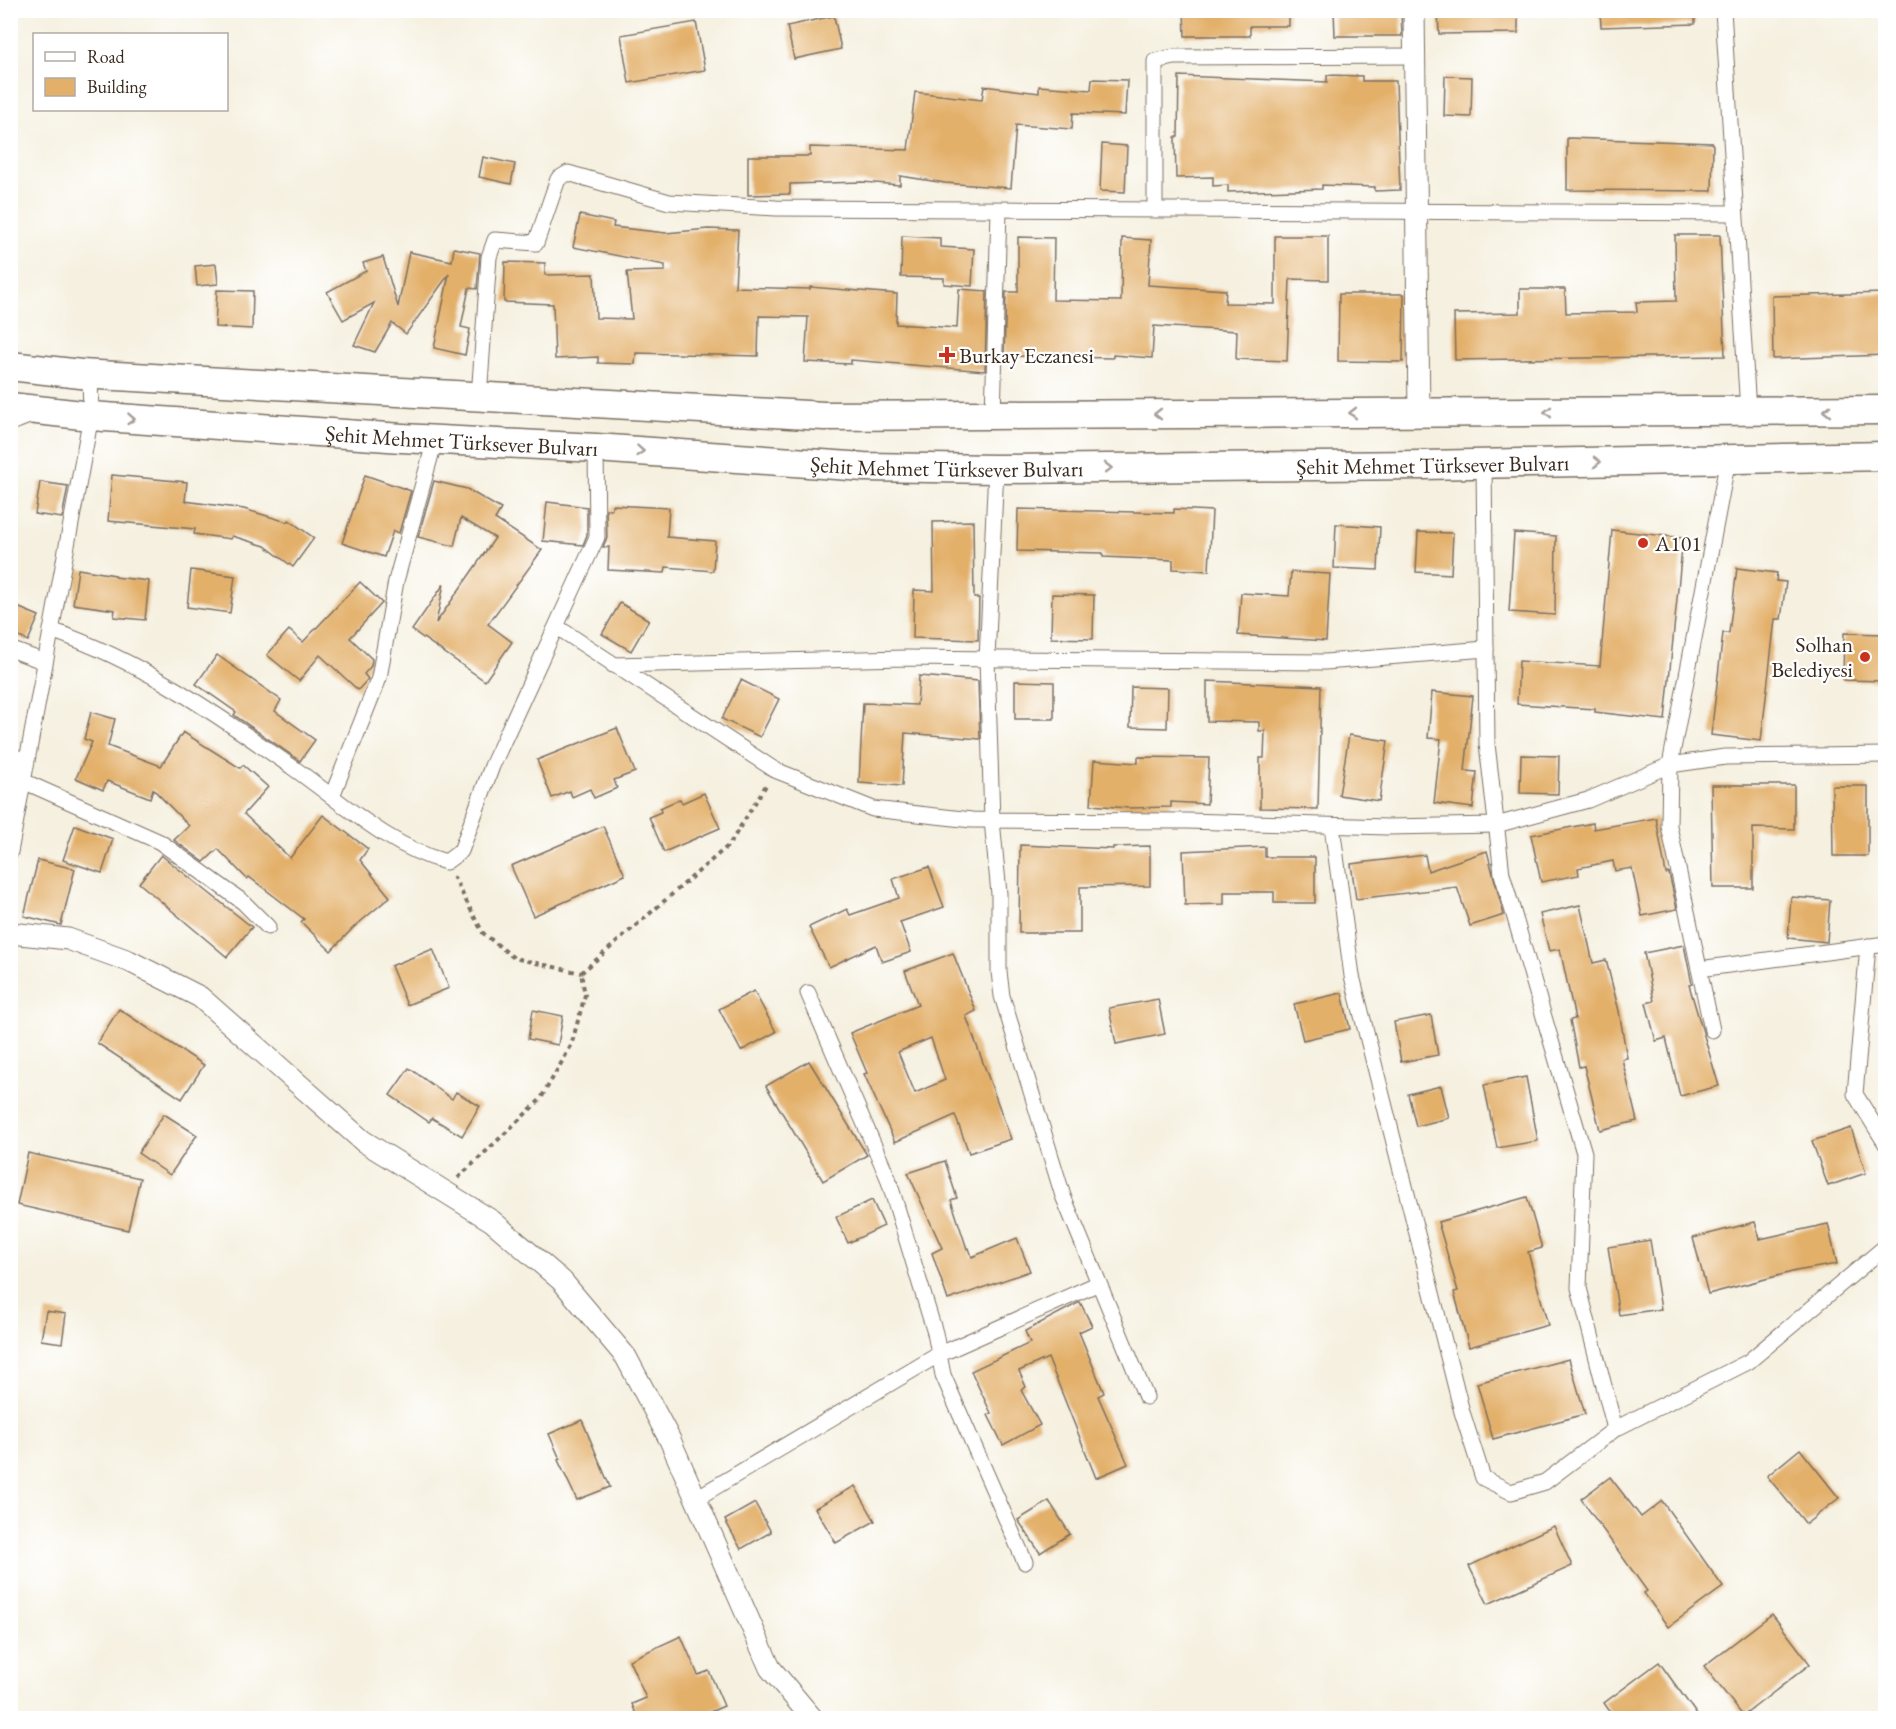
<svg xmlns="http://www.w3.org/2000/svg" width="1896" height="1729" font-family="'EB Garamond',serif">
<rect width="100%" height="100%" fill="#fff"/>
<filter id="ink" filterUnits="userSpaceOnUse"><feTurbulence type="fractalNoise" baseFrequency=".0167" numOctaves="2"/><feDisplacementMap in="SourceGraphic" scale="12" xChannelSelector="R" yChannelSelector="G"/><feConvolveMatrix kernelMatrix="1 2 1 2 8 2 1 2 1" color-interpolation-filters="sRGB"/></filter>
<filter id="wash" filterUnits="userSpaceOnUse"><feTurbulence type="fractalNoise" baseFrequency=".008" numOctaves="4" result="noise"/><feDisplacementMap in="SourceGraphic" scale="24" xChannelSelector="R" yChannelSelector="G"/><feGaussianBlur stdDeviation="1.35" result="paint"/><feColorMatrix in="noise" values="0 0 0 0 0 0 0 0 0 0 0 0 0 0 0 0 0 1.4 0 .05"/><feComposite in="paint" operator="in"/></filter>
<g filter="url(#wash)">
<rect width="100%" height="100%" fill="#f5f0df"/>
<g id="blocks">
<g fill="#e3b06a" fill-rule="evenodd">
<polygon points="1184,10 1289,10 1289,26 1250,26 1250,36 1185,36"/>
<polygon points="1334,10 1401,10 1402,36 1335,36"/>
<polygon points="1438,10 1518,10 1518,33 1439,34"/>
<polygon points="1600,10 1695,10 1695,24 1601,27"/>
<polygon points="834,16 841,49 794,59 787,26"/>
<polygon points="696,22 705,70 629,83 621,35"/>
<polygon points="1327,75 1362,76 1362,81 1396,81 1400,190 1375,191 1375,187 1322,185 1322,189 1228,192 1228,185 1213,186 1213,177 1176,178 1175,137 1178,137 1179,76 1327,82"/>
<polygon points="1445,76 1472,77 1471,117 1444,116"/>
<polygon points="1092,79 1127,80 1125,115 1073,113 1072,129 1016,125 1011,188 945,183 900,176 900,185 862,182 790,184 790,194 748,195 748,156 810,156 810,147 908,150 915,92 982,100 984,86 1039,93 1039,86 1091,90"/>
<polygon points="1567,138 1713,143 1712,191 1567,190"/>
<polygon points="1102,144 1127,146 1125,192 1100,191"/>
<polygon points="483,157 515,164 511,184 479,177"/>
<polygon points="580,215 614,222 613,227 666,233 708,229 738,230 735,287 810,289 810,287 897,294 896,324 957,328 959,289 987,291 985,371 851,360 851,364 805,362 808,317 759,316 758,356 636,353 635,364 598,363 598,357 555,359 553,304 504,302 505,262 545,263 545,275 594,274 596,318 632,319 627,272 665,271 665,265 573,247"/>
<polygon points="1675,235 1720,235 1725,356 1455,360 1454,314 1520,313 1520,289 1565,289 1566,313 1637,312 1636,302 1676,301"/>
<polygon points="902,236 940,238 940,247 974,249 972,286 944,284 944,278 901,277"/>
<polygon points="1275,236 1328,236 1328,280 1290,279 1287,361 1236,359 1237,331 1154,326 1152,358 1113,355 1113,358 1004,356 1006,292 1018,292 1018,237 1054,238 1053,300 1121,301 1122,238 1151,240 1148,285 1226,290 1225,303 1275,304"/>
<polygon points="454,248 480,253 477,289 469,288 461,327 470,329 465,355 434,348 449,274 406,334 392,323 375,352 354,345 374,303 343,320 327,292 366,271 363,263 383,257 398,307 409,252 452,261"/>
<polygon points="216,264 218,284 197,286 195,266"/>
<polygon points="217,290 253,291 252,329 215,327"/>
<polygon points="1886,293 1886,355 1773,359 1772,296"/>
<polygon points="1339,294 1404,294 1403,362 1338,361"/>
<polygon points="112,475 187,482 185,501 244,509 287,522 289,520 314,538 293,567 265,546 232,536 231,539 194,534 195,529 108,521"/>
<polygon points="365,475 411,491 399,533 393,531 384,557 342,543"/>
<polygon points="434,481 467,489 501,509 495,519 542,550 488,624 512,642 485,681 412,630 444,584 436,623 495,538 461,518 454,546 418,537"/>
<polygon points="40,482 68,486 62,518 35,514"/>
<polygon points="547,502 587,507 587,535 583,545 543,541"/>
<polygon points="612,505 669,508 667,537 715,541 713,571 666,567 665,573 608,570 609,547 603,547 607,537 606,509 612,509"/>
<polygon points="1018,509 1174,513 1174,509 1212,511 1209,571 1173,569 1173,560 1103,557 1103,553 1017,551"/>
<polygon points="973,521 974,598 979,598 978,640 913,638 914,590 934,591 933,522"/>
<polygon points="1336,524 1380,527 1378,570 1334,568"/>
<polygon points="1612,530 1683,538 1665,720 1595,712 1595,709 1517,704 1519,661 1600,666"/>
<polygon points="1418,532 1453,533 1451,574 1416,572"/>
<polygon points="1514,533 1556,536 1555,615 1509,612"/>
<polygon points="1737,568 1777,573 1776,581 1786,582 1781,619 1775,619 1761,741 1711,735 1723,633 1729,633"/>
<polygon points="78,569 115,575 115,577 149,581 145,620 114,617 115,610 73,604"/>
<polygon points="191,570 235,576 230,613 187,607"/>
<polygon points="1291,572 1330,574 1326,641 1238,635 1241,593 1289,596"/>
<polygon points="360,582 382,603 350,638 372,659 371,666 364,674 368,679 358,690 320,655 299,681 267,655 289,630 303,642"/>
<polygon points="1052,594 1094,595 1093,639 1051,638"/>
<polygon points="620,603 649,620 631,651 602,634"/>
<polygon points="10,604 39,616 28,641 10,633"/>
<polygon points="1844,633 1886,634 1886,681 1843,680"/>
<polygon points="217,655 281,700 275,711 315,740 300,761 234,715 236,712 196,684"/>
<polygon points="919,676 978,681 980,739 905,733 902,786 859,783 863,703 917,705"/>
<polygon points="741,680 779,699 760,737 722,719"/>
<polygon points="1015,681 1054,682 1054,719 1015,719"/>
<polygon points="1207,681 1321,686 1318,809 1260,808 1260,758 1264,758 1265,731 1259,731 1259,722 1207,721"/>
<polygon points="1131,687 1168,688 1167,728 1130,727"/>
<polygon points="1432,692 1473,696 1465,771 1477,772 1473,808 1434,803 1441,739 1428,738"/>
<polygon points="91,712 115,719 108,746 161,766 183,732 240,768 243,765 268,787 244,814 290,858 323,815 368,849 360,860 390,897 353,928 331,951 301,922 304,919 249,877 247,879 218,849 204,862 174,840 189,826 153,789 150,798 107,781 103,790 76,778 92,742 84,739"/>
<polygon points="617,728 635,772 614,780 617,788 594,798 590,789 572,797 570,791 552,798 537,760"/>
<polygon points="1349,735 1388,741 1379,801 1339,795"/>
<polygon points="1521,755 1559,756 1558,794 1520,793"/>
<polygon points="1138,757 1209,758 1207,804 1171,802 1171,807 1128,808 1091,805 1094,760 1138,763"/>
<polygon points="1711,785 1794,785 1794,829 1753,828 1753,888 1713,888"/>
<polygon points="1832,786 1868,786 1868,856 1833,856"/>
<polygon points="704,793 720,828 664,852 649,817 661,812 660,808 680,799 682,803"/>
<polygon points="1656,818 1666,874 1669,873 1677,909 1642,916 1632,868 1615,871 1613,861 1578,868 1579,875 1541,882 1531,835 1593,823 1594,829"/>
<polygon points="75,825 113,839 102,873 63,860"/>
<polygon points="603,826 625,875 533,916 511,866"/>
<polygon points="1020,845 1113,849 1113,847 1150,846 1150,886 1080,887 1080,933 1019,933"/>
<polygon points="1265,847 1265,857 1315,857 1315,903 1274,903 1274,892 1224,892 1224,904 1185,905 1183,851"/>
<polygon points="1487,851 1504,915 1470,926 1457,887 1356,899 1351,864 1425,855 1428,871"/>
<polygon points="161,855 252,927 227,957 139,883"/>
<polygon points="38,860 75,869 61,925 24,916"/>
<polygon points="929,867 944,907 900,922 911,952 882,962 876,945 829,967 809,927 847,909 850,915 899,898 893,879"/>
<polygon points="1791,897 1830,900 1827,942 1788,938"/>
<polygon points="1580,905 1593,963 1606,960 1619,1011 1627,1058 1622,1059 1637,1121 1600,1130 1584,1066 1579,1067 1570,1020 1575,1019 1560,949 1549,951 1540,914"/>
<polygon points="1684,945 1692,984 1689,985 1719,1086 1680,1096 1666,1038 1656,1041 1646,1003 1654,1001 1644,953"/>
<polygon points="433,949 449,988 407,1005 391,966"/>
<path d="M953 953 976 1011 966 1016 1011 1139 969 1153 955 1115 895 1142 864 1074 867 1073 850 1033 918 1005 905 971ZM931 1038 945 1080 915 1093 898 1052Z"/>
<polygon points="754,991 776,1032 741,1051 719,1009"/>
<polygon points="1342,993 1350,1029 1303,1040 1294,1004"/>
<polygon points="1158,999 1165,1034 1116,1044 1109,1008"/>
<polygon points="119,1009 204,1065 182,1099 97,1043"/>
<polygon points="533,1010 563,1016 558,1045 528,1039"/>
<polygon points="1431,1015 1438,1055 1401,1062 1394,1022"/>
<polygon points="809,1061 867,1155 823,1181 766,1086"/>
<polygon points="409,1068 452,1099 456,1092 480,1106 462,1136 432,1118 429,1122 390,1095"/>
<polygon points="1526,1077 1538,1141 1497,1148 1484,1085"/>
<polygon points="1441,1086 1449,1118 1416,1126 1408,1094"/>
<polygon points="164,1114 197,1135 170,1175 138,1153"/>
<polygon points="1851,1128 1866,1173 1828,1186 1812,1141"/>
<polygon points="28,1153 140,1178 128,1230 17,1205"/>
<polygon points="945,1161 957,1198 951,1200 967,1249 969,1248 972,1257 1017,1238 1030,1271 948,1300 932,1253 942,1248 908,1173"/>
<polygon points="1527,1197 1542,1248 1528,1252 1548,1325 1469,1347 1454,1292 1458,1291 1438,1222"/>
<polygon points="872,1200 884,1226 848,1243 836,1217"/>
<polygon points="1755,1222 1760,1239 1828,1224 1837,1264 1796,1271 1708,1294 1693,1238"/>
<polygon points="1650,1240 1661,1309 1619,1315 1608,1247"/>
<polygon points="1080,1302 1092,1326 1079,1332 1104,1393 1098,1396 1128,1464 1096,1478 1048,1358 1019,1371 1026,1387 1021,1390 1040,1425 1003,1445 988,1415 991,1413 971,1371 1030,1343 1025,1331"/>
<polygon points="46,1311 66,1314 62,1343 41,1340"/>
<polygon points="1569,1359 1585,1414 1493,1439 1477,1383"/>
<polygon points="582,1420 610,1487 577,1500 558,1460 560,1459 549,1434"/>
<polygon points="1800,1449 1839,1498 1806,1524 1767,1476"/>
<polygon points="1610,1477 1641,1517 1662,1501 1723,1587 1668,1627 1644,1593 1647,1591 1581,1499"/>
<polygon points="855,1486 875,1521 836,1543 815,1508"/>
<polygon points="1049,1501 1070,1534 1040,1553 1018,1520"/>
<polygon points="755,1503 771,1532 741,1549 725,1520"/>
<polygon points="1554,1526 1572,1566 1488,1604 1469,1566"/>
<polygon points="1772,1614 1810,1664 1743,1716 1704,1666"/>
<polygon points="681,1636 698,1675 709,1671 724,1706 694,1719 638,1719 632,1704 646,1698 629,1660"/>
<polygon points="1659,1662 1700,1719 1615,1719 1604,1703"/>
</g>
</g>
</g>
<g filter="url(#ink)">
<use href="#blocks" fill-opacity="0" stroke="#7c6f62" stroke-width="1.5"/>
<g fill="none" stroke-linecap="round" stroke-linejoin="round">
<defs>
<polyline id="lane" points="10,427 31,419"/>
<g id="street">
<polyline points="1723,10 1748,411"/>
<polyline points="1155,209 1155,61 1174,57 1414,56"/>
<polyline points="479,397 489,257 495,240 536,243 558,179 568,173 669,202 776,208 1735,213"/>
<polyline points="993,415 999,210"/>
<polyline points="1484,464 1487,744 1502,874 1584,1153 1579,1288 1615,1429"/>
<polyline points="996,469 987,659 992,820 999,894 999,972 1002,996 1063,1196 1146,1397"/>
<polyline points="557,627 775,770 873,809 972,820 1187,821 1387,827 1496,825 1588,800 1670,765 1725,757 1886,755"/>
<path d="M51 630C141 661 215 713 292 767 341 801 387 846 446 862L461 851 492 766 597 537 596 448"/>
<polyline points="10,649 45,662"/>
<polyline points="613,665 905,658 1325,662 1486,649"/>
<polyline points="10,758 27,758"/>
<polyline points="23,781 160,842 243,902 268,927"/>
<polyline points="332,796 379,678 396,581 435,440"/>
<polyline points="1332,826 1352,976 1462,1412 1483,1478 1511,1492 1545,1482 1615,1429 1748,1362 1886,1246"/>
<polyline points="10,852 91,416 90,374"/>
<polyline points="1868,946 1855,1094 1886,1144"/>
<polyline points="1699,969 1886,944"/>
<polyline points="808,993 888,1178 935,1333 943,1375 1025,1562"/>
<polyline points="1712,1030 1669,826 1670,765 1728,459"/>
<polyline points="695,1499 938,1355 1097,1284"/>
</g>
<g id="secondary">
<polyline points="1414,10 1419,413"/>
<polyline points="10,933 68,939 129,961 200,997 363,1141 492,1221 562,1281 626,1357 670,1440 770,1668 812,1718"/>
</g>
<g id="highway">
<polyline points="10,366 81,374 824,416 1886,410"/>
<path id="s1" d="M10 407 91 416 402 438 596 448 864 467 996 469 1423 465 1886 456"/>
</g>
</defs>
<use href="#lane" stroke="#7c6f62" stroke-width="10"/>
<use href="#street" stroke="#7c6f62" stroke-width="17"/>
<use href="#secondary" stroke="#7c6f62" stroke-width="23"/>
<use href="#highway" stroke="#7c6f62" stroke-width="31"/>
<g stroke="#7c6f62" stroke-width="4" stroke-dasharray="4.5 4.5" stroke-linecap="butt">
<polyline points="453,876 483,933 514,958 581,973"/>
<polyline points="581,973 729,845 768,782"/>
<polyline points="458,1178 540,1100 571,1046 585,995 581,973"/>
</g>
<use href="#lane" stroke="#fff" stroke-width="8"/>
<use href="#street" stroke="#fff" stroke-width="15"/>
<use href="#secondary" stroke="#fff" stroke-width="21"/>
<use href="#highway" stroke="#fff" stroke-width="28"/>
</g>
<defs><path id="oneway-chevron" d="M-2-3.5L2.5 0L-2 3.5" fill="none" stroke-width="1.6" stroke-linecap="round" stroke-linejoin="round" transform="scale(1.5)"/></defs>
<g stroke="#a79f9a">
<use href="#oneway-chevron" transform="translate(1827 411) rotate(180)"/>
<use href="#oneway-chevron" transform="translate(1548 412) rotate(180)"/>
<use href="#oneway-chevron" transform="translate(1353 413) rotate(180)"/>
<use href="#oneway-chevron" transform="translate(1158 414) rotate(180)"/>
<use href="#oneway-chevron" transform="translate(131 419) rotate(4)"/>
<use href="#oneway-chevron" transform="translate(640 451) rotate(4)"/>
<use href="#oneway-chevron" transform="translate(1597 462) rotate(-1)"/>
<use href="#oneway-chevron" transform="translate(1108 468) rotate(-1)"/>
</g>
</g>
<g fill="#c8321e" stroke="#fff" stroke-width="2">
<path d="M944 346h6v6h6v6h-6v6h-6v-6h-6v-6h6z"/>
<circle cx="1643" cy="543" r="6"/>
<circle cx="1865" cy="657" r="6"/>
</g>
<g text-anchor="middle" stroke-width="4.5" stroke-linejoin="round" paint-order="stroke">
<g font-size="22" fill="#3b2a1e" stroke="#fff" text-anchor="start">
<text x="959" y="363">Burkay Eczanesi</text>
<text x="1655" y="551">A101</text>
<text x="1853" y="652" text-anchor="end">Solhan<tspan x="1853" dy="25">Belediyesi</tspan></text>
</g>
<g font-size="22" fill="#3b2a1e" stroke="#fff">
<text dy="8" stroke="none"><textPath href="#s1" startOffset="453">Şehit Mehmet Türksever Bulvarı</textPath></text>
<text dy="8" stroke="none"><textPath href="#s1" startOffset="1425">Şehit Mehmet Türksever Bulvarı</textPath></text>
<text dy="8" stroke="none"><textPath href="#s1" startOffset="939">Şehit Mehmet Türksever Bulvarı</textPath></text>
</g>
</g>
<rect width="1896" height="1729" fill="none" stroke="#fff" stroke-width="36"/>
<rect x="33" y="33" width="195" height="78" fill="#ffffff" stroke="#b1aaa5" stroke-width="1.5"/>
<rect x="45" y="52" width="30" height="9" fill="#ffffff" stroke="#b1aaa5" stroke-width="1.5"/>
<text x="87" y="63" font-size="18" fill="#3b2a1e">Road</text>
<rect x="45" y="78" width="30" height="18" fill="#e3b06a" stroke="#b1aaa5" stroke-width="1.5"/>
<text x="87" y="93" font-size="18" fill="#3b2a1e">Building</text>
</svg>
